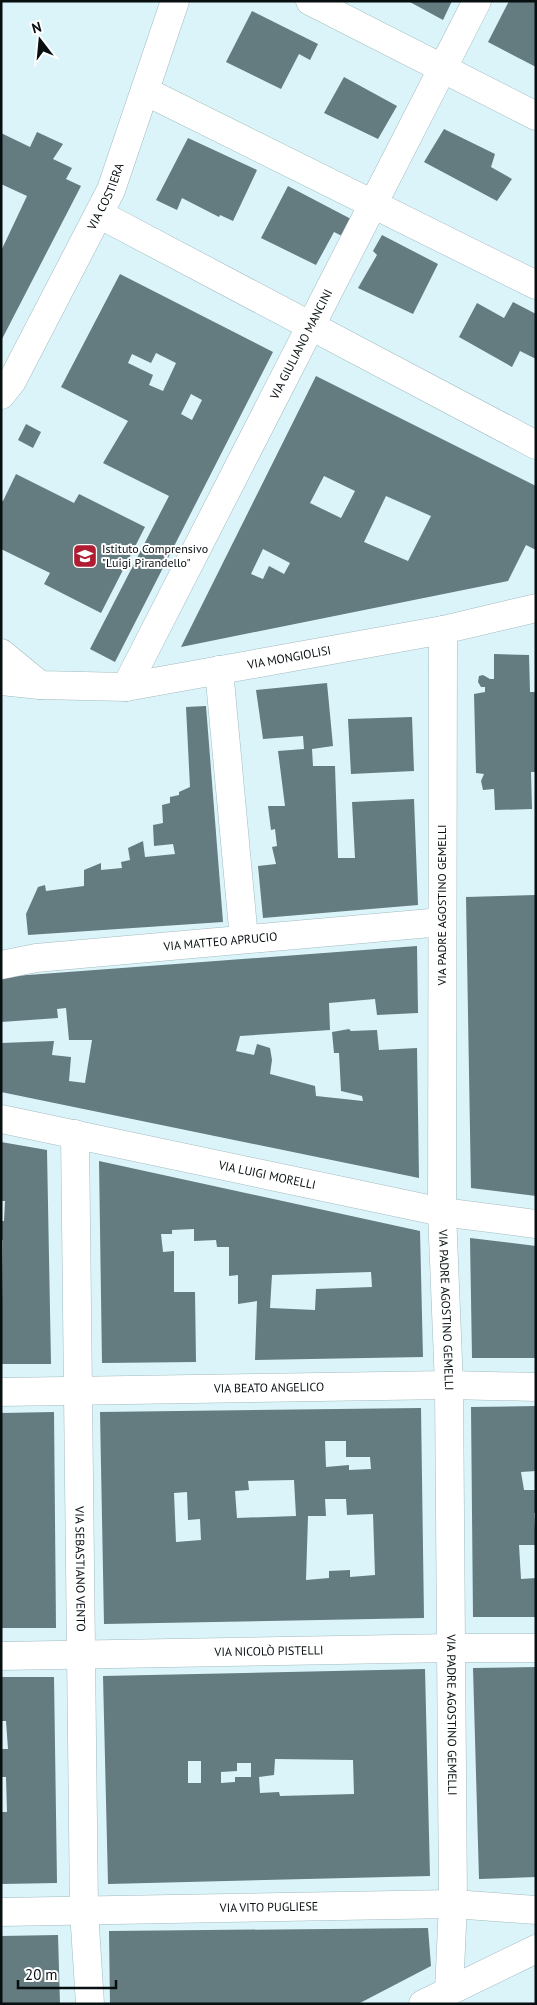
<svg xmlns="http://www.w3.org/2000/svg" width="537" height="2005" font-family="'PT Sans',sans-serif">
<rect width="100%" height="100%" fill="#daf4f9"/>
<g fill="#647b80" fill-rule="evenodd">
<polygon points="408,1 452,1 443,20"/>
<polygon points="509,1 536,1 536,67 488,42"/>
<polygon points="252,11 318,44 310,60 299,54 281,89 226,62"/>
<polygon points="344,77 397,106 378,139 324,113"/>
<polygon points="444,129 495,154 491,167 512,179 497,201 424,162"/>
<polygon points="37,132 63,144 53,159 72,168 66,179 81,186 1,341 1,251 27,196 1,184 1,133 30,147"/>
<polygon points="188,138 257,170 233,221 220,215 219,217 182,198 177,210 156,200"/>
<polygon points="288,186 351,219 342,236 334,232 316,265 261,238"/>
<polygon points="382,235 438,264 413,314 358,288 377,255 373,251"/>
<path d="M120 274 273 352 115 662 90 649 169 496 103 463 128 421 61 387ZM156 353 176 363 163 391 149 385 153 375 128 363 132 354 151 363ZM191 394 202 400 192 420 181 414Z"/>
<polygon points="513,302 536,314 536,359 520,351 512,367 459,337 477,303 504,318"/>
<path d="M316 376 536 486V550L526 545 508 581 181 647ZM324 476 355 491 341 518 310 503ZM386 496 431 516 408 561 364 542ZM263 549 290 563 284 574 269 566 263 579 251 574Z"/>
<polygon points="26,424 41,432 33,448 18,440"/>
<polygon points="16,474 74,503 79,494 145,527 101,613 44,584 50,573 1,549 1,501 3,501"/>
<polygon points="494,654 529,655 530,692 535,692 536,732 536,772 531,772 532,809 495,810 494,789 483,790 481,781 484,774 476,773 474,694 485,692 485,687 481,687 478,682 479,676 483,675 490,679 494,679"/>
<polygon points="327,683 333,746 312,749 313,766 335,766 338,858 355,858 352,802 414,799 418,905 263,918 258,866 276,864 272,847 277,846 275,829 271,830 268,806 285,806 278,751 304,749 303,736 263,739 256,690"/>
<polygon points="206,706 223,922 28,935 26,914 38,887 45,885 46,891 84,886 84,870 101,863 101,870 122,868 121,862 130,860 128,848 143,841 145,857 175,854 173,844 154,846 153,825 163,823 162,805 170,803 170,797 179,795 179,792 190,787 186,707"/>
<polygon points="412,717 414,771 351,774 348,719"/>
<polygon points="536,895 536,1196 471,1188 466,897"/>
<polygon points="417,946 418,1013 377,1015 375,999 329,1003 330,1030 240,1036 236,1051 254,1055 257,1044 270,1048 272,1060 270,1074 315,1086 316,1096 363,1101 362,1096 341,1091 339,1053 334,1053 332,1032 349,1029 351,1031 377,1030 379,1050 417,1048 419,1178 1,1092 1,1043 54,1041 52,1055 71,1057 69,1081 85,1083 92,1040 69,1040 66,1008 57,1009 58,1018 1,1022 1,977"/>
<polygon points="1,1142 47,1150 51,1364 1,1364 3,1240 1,1240 1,1221 4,1221 5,1201 1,1201"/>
<path d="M99 1161 420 1231 423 1357 255 1360 257 1301 238 1304V1275L229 1276V1247H217L216 1240 194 1241V1229L172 1230V1234H161L163 1252 174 1251V1292H195L196 1362 102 1363ZM371 1272 372 1287 316 1289 315 1310 270 1308 272 1275Z"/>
<polygon points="470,1238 536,1246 536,1358 472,1358"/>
<polygon points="536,1406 536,1471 521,1472 524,1490 536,1490 536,1513 534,1513 536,1545 519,1545 521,1579 536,1578 536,1617 473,1617 471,1407"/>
<path d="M421 1408 424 1618 104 1624 100 1412ZM325 1441H346V1457H370L371 1469 349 1470V1465L326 1467ZM294 1480 296 1516 237 1518 235 1491 249 1490 248 1481ZM187 1492 188 1520 200 1519 201 1540 176 1542 174 1493ZM325 1499H346L347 1515 373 1514 375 1575 350 1577V1570L329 1571V1578L306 1580 308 1516H326Z"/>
<polygon points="54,1412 56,1628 1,1628 1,1413"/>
<polygon points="536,1667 536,1877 479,1879 473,1668"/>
<path d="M425 1669 430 1876 108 1884 103 1676ZM275 1759 353 1760 354 1794 280 1796 279 1792 260 1793 259 1777 274 1775ZM188 1761H201V1783H188ZM237 1763H251V1777H235V1782L221 1783V1772L237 1771Z"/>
<polygon points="1,1677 54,1677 57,1883 1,1884 1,1812 7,1812 6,1777 1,1777 1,1749 8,1749 6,1721 1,1721"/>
<polygon points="428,1928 431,1966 358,2004 110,2004 109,1931"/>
<polygon points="58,1935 60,2004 1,2004 1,1936"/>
</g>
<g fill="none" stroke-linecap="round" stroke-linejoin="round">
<defs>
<g id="minor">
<polyline points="310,1 536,116"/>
<polyline points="145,91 536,285"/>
<polyline points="99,214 536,445"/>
<path id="s1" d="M1 395 12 381 111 190 175 1"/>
<path id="s2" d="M443 630 442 1212 449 1385 453 1904 449 1991"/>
<polyline points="1,653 40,685"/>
<polyline points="219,670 244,939"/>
<path id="s3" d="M1 681 40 685 126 687 443 630 536 608"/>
<path id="s4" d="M126 687 477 1"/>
<path id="s5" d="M1 965 36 958 442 922"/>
<path id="s6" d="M1 1119 442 1212 536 1224"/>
<path id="s7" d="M75 1134 84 1911 90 2004"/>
<path id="s8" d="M1 1392 449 1385 536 1387"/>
<path id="s9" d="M1 1656 451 1648H536"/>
<path id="s10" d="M1 1912 453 1904 536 1910"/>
<polyline points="423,2004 536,1949"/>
</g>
</defs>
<use href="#minor" stroke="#a3bbc0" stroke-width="29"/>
<use href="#minor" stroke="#fff" stroke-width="28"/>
</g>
<defs>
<symbol id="school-square" viewBox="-11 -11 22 22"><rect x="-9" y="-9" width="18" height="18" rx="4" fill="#b01d32" stroke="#fff"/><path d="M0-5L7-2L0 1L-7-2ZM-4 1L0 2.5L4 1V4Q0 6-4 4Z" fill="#fff"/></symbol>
</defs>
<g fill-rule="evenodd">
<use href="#school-square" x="71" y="542" width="28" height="28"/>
</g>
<g text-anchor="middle" stroke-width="4" stroke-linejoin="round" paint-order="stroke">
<g font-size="12" fill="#070f11" stroke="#fff">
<text dy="4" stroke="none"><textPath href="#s1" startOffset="225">VIA COSTIERA</textPath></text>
<text dy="4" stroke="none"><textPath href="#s4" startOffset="385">VIA GIULIANO MANCINI</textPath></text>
<text dy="4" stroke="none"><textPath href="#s3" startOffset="291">VIA MONGIOLISI</textPath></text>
<text transform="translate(442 905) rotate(-90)" y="4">VIA PADRE AGOSTINO GEMELLI</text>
<text dy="4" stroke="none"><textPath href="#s5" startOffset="221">VIA MATTEO APRUCIO</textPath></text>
<text dy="4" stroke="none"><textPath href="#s6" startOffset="272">VIA LUIGI MORELLI</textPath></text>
<text dy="4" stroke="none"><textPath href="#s2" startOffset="680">VIA PADRE AGOSTINO GEMELLI</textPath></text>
<text dy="4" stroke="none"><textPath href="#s8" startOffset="268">VIA BEATO ANGELICO</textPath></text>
<text dy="4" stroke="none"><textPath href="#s7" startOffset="435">VIA SEBASTIANO VENTO</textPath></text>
<text dy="4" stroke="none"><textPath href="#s9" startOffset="268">VIA NICOLÒ PISTELLI</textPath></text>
<text dy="4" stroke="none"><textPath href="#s2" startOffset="1085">VIA PADRE AGOSTINO GEMELLI</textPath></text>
<text dy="4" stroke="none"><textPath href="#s10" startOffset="268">VIA VITO PUGLIESE</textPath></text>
</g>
<g font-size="12" fill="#070f11" stroke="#fff" text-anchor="start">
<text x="102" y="553">Istituto Comprensivo<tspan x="102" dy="14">"Luigi Pirandello"</tspan></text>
</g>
</g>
<rect width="537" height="2005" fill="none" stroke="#070f11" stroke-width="5"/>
<g transform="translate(40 40) rotate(344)" stroke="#ffffff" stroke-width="4" paint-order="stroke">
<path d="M0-4L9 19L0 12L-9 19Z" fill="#070f11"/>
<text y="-8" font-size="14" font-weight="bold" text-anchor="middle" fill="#070f11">N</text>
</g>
<path d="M18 1980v8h98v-8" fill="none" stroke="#070f11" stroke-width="2.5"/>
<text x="25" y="1980" font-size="15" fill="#070f11" stroke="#ffffff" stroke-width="4" paint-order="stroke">20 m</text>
</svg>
